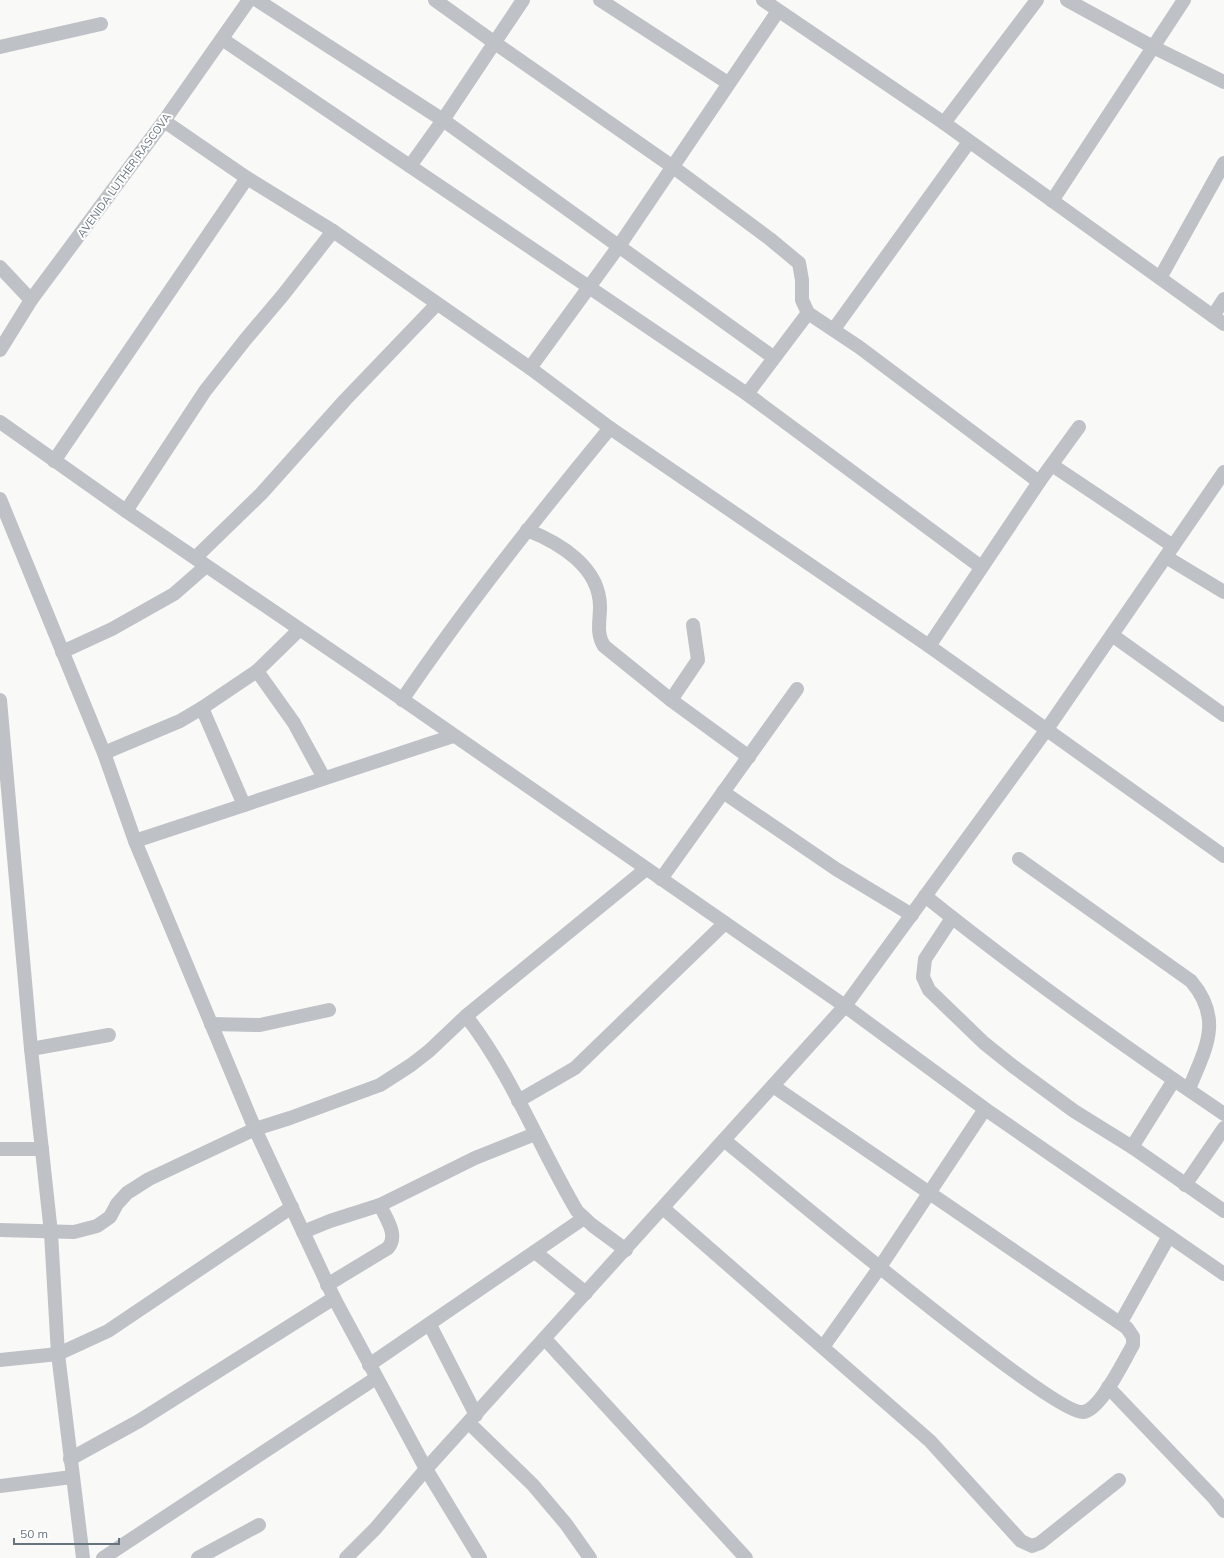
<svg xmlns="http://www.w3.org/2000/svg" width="1224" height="1558" font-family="Mulish,sans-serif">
<rect width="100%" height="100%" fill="#f9f9f7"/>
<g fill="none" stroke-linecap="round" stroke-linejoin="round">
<g stroke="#bec2c6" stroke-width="14">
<polyline points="257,0 443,120 773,357"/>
<polyline points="435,0 495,43 673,167 770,239 799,263 802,280 802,300 808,313 859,347 1039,482"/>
<polyline points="600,0 728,83"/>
<polyline points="763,0 944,123 1224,324"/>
<polyline points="1067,0 1153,47 1224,82"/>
<polyline points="222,39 747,394 981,567"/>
<polyline points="0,47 101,24"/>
<polyline points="164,121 247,178 333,231 530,368 610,428 929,646 1224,856"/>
<polyline points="944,123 1037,0"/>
<polyline points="410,166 443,120 523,0"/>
<polyline points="1052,201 1184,0"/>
<polyline points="0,267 31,300"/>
<polyline points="1160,278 1224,163"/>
<polyline points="1213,316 1224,299"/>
<polyline points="834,329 969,142"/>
<polyline points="0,350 31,300 164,121 249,0"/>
<polyline points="530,368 619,246 778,11"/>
<polyline points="747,394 808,313"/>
<polyline points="0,422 126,511 370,677 845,1006 985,1109 1224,1274"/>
<polyline points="54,461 247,178"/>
<polyline points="1052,465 1173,546"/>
<polyline points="0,499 104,753 135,841 255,1129 334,1298 426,1469 480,1558"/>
<polyline points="126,511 205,391 245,340 283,295 333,231"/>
<path d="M527 530C560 543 600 567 600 607 600 621 596 634 604 646L671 700 749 757"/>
<polyline points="1166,557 1224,592"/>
<polyline points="195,558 261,494 345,400 437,304"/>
<polyline points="1112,635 1224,715"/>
<polyline points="929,646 1039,482 1079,427"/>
<polyline points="62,652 112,629 174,594 206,566"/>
<polyline points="257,671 294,723 324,778"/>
<polyline points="0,700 31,1049 51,1233 58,1354 83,1558"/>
<path d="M402 700C466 606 537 517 610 428"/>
<polyline points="671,700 698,660 693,625"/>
<polyline points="202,708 244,805"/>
<polyline points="104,753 180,721 202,708 257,671 299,630"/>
<polyline points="723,792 836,869 912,915"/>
<polyline points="135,841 453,736"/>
<path d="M1019 859 1191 981C1224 1020 1205 1049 1189 1089"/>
<polyline points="661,879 797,689"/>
<path d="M925 896C1021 973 1122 1045 1224 1114"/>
<polyline points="952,918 925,959 923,977 929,990 984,1043 1014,1067 1074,1111 1132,1147 1224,1211"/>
<path d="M466 1016C512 1075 539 1147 577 1211L592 1225 626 1250"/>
<polyline points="211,1024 260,1025 329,1010"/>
<polyline points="31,1049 109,1035"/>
<polyline points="518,1101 575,1068 725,923"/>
<path d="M724 1140C767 1175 1053 1415 1083 1412 1101 1410 1124 1360 1133 1345V1337L1127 1328 773 1086"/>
<polyline points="1132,1147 1174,1080"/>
<polyline points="0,1149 42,1149"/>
<polyline points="1185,1185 1224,1128"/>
<polyline points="663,1208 930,1441 1021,1541 1032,1546 1040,1543 1119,1480"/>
<polyline points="0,1230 74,1232 97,1226 110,1217 117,1204 127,1193 149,1179 255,1129 290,1118 380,1085 411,1065 429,1051 466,1016 646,869"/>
<polyline points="303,1232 330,1221 380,1205"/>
<polyline points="535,1252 586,1293"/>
<path d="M327 1285 388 1248C399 1235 386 1219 380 1205L475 1158 535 1134"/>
<polyline points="1121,1322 1169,1236"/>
<polyline points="430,1325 476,1415"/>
<polyline points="545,1339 746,1558"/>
<polyline points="823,1347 880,1267 985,1109"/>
<polyline points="0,1360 58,1354 108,1331 292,1207"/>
<polyline points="369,1365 584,1218"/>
<polyline points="1108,1387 1214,1498 1224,1511"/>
<polyline points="469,1423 533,1485 566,1524 590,1558"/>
<polyline points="70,1459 139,1421 334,1298"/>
<polyline points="0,1486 72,1477"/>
<polyline points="103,1558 376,1378"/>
<polyline points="198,1558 259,1525"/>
<polyline points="346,1558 375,1529 426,1469 845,1006 1047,729 1224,472"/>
</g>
</g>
<g text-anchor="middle" stroke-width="4" stroke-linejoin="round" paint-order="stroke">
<g font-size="11" fill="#66747e" stroke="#fff">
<text transform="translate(124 175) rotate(-54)" y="4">AVENIDA LUTHER RASCOVA</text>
</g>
</g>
<path d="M14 1538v6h105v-6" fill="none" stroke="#66747e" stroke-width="2"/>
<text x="20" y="1538" font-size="12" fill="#66747e" stroke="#ffffff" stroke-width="3" paint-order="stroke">50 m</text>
</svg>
